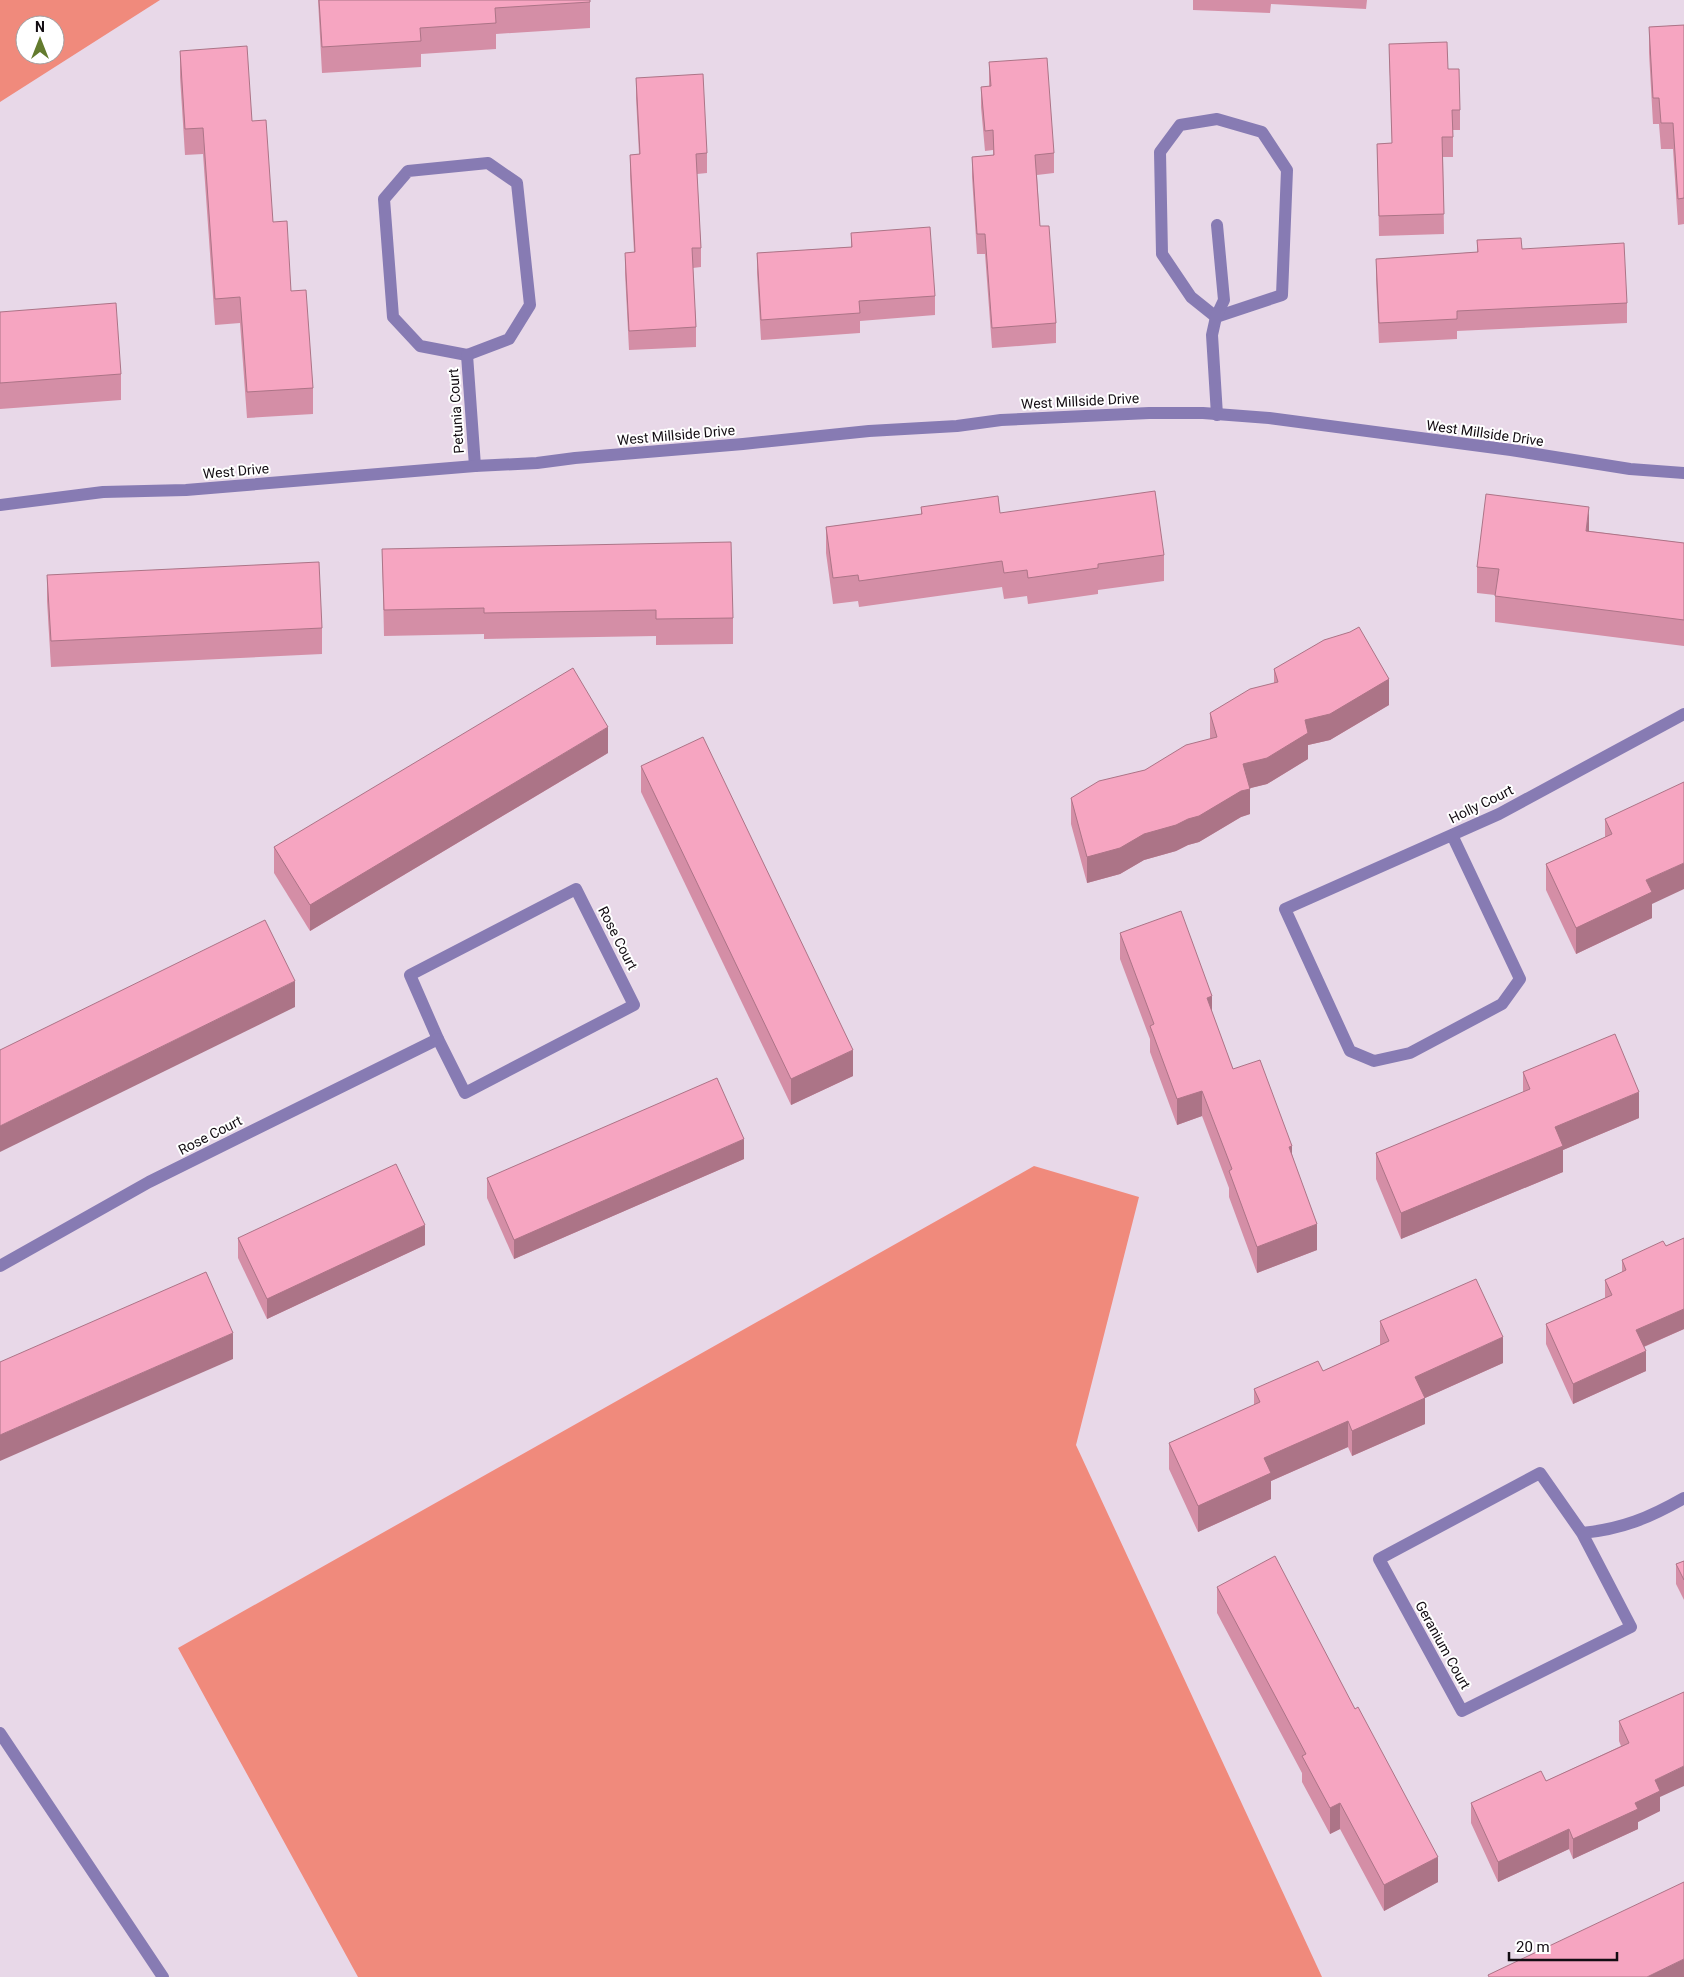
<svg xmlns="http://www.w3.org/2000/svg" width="1684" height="1977" font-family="Roboto,sans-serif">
<rect width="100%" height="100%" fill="#e8d8e8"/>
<g fill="#f08a7c" fill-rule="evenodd">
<path d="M0 0H160L0 102ZM25 25H55V55H25Z"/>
<polygon points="1034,1166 1139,1197 1076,1445 1322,1977 358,1977 178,1648"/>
</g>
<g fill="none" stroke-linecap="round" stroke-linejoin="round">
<g stroke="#877bb3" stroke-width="12">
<polygon points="1217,119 1262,132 1287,170 1282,295 1216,317 1191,297 1162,254 1160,152 1180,125"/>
<polygon points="488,163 517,183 530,305 509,339 467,355 420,346 393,317 384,199 408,171"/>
<polyline points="1217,225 1224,300 1216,317 1212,335 1217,415"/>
<polyline points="467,355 475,466"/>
<polyline points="0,505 103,492 186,490 475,466 537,463 575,458 743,444 869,431 957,426 1001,420 1149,413 1203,413 1269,418 1511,450 1630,469 1684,473"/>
<polyline points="1452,835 1520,979 1502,1004 1410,1053 1374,1061 1350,1051 1285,909 1499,814 1684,714"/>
<polygon points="576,889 634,1005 465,1093 438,1039 410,975"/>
<polyline points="0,1266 149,1182 438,1039"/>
<path d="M1582 1533 1631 1627 1462 1711 1379 1559 1540 1473 1582 1533C1622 1529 1649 1518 1684 1498"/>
<polyline points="0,1733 163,1977"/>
</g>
</g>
<g fill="#d48ea6">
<polygon points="318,0 590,0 590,28 496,34 496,49 421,54 421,67 322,73"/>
<polygon points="1193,0 1367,0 1366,9 1271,4 1270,13 1193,10"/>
<polygon points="1684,25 1684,224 1678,225 1673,149 1661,149 1659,124 1653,124 1649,53 1649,27"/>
<polygon points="1389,44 1448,69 1460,110 1460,130 1453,130 1453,157 1443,157 1444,234 1379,236 1377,144 1392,143"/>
<polygon points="180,51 252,121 273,222 291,291 313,388 313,414 247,418 240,323 215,325 203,154 185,155 180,77"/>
<polygon points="989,62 1054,153 1054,173 1037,175 1040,226 1056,323 1056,343 992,348 985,254 977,254 972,177 972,157 993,155 993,150 985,151 981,107 981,87 989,86"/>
<polygon points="636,78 707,153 707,173 697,174 701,248 701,267 693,268 696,327 696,347 629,350 625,273 625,253 634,252 630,175 630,155 639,154 636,98"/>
<polygon points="851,233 935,296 935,315 860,321 860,333 761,340 757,273 757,253 851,247"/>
<polygon points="1477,240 1522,249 1627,303 1627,323 1457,331 1457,339 1379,343 1376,279 1376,259 1477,252"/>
<polygon points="0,312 121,374 121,400 0,409"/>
<polygon points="921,507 1000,513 1164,555 1164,581 1098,590 1098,594 1028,604 1027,596 1004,599 1002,587 859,607 858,601 833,604 826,553 826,527 921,515"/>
<polygon points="1589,531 1684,543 1684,646 1495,622 1495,595 1477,593 1477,567"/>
<polygon points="382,549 733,618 733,644 656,645 656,636 484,639 484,634 384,636"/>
<polygon points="47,575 322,628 322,654 51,667 47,601"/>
<polygon points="1274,669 1389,705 1330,740 1308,745 1308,759 1267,784 1250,788 1250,814 1241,817 1199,842 1188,845 1176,851 1144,860 1120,874 1087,883 1071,824 1071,798 1145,770 1210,739 1210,713 1274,683"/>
<polygon points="608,753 310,931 274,873 274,847"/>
<polygon points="641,766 853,1076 791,1105 641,792"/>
<polygon points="1605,819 1652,904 1652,918 1576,954 1546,890 1546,864 1605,837"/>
<polygon points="1120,933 1212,1013 1233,1069 1292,1154 1317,1250 1257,1273 1229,1197 1229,1188 1202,1116 1177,1125 1150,1052 1150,1039 1120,959"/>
<polygon points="1523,1072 1639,1118 1563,1150 1563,1172 1401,1239 1376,1179 1376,1153 1523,1093"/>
<polygon points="744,1159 514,1259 487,1198 487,1178"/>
<polygon points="238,1238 425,1245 267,1319 238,1258"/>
<polygon points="1684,1238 1684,1329 1644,1347 1646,1371 1573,1404 1546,1344 1546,1324 1605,1298 1605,1280 1622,1272 1622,1260 1666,1246"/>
<polygon points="1380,1321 1503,1363 1425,1398 1425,1424 1352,1456 1348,1447 1271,1481 1271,1499 1198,1532 1169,1469 1169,1443 1254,1405 1254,1389 1323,1371 1380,1345"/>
<polygon points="1684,1561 1684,1600 1676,1584 1676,1564"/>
<polygon points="1217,1587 1438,1882 1384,1911 1340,1829 1330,1834 1302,1782 1302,1773 1217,1613"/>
<polygon points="1619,1721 1660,1797 1660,1811 1638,1822 1638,1829 1573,1859 1569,1849 1498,1882 1471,1823 1471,1803 1546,1781 1621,1746 1619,1741"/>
</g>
<g fill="#ac7487">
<polygon points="1589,507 1589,533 1586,531"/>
<polygon points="1389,679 1389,705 1330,740 1308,745 1308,759 1267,784 1243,790 1243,764 1305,720"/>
<polygon points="608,727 608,753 310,931 310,905"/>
<polygon points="1250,789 1250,814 1241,817 1199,842 1188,845 1176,851 1144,860 1120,874 1087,883 1087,857 1144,834 1188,819 1241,791"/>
<polygon points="1684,863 1684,889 1652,904 1652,918 1576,954 1576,928 1646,880"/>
<polygon points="295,981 295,1007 0,1152 0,1126"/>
<polygon points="1212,996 1212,1022 1207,998"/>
<polygon points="853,1050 853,1076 791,1105 791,1079"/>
<polygon points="1202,1091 1202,1116 1177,1125 1177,1099"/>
<polygon points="1639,1092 1639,1118 1563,1150 1563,1172 1401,1239 1401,1213 1555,1127"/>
<polygon points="744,1139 744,1159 514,1259 514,1240"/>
<polygon points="1292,1146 1292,1172 1289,1147"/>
<polygon points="1317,1224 1317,1250 1257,1273 1257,1247"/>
<polygon points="425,1225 425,1245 267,1319 267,1299"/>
<polygon points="1684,1309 1684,1329 1636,1350 1636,1330"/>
<polygon points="233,1333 233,1359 0,1461 0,1435"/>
<polygon points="1503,1337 1503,1363 1425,1398 1425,1424 1352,1456 1352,1431 1415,1377"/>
<polygon points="1646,1351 1646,1371 1573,1404 1573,1384"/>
<polygon points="1348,1421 1348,1447 1271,1481 1271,1499 1198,1532 1198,1506 1264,1458"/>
<polygon points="1684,1766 1684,1786 1660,1797 1660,1811 1638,1822 1638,1829 1573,1859 1573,1839 1635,1803 1655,1780"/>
<polygon points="1340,1803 1340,1829 1330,1834 1330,1808"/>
<polygon points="1569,1829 1569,1849 1498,1882 1498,1862"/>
<polygon points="1438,1857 1438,1882 1384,1911 1384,1885"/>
<polygon points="1684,1959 1684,1977 1647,1977"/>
</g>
<g fill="#f6a5c1" stroke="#ac7487">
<polygon points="319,0 590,0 590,2 495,8 496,23 420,28 421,41 322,47"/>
<polygon points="1684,25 1684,198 1678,199 1673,123 1661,123 1659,98 1653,98 1649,27"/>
<polygon points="1447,42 1448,69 1459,69 1460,110 1452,110 1453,137 1442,137 1444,214 1379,216 1377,144 1392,143 1389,44"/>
<polygon points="247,46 252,121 266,120 273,222 287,221 291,291 306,290 313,388 247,392 240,297 215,299 203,128 185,129 180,51"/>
<polygon points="1047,58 1054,153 1035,155 1040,226 1049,226 1056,323 992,328 985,234 977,234 972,157 994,155 993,130 985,131 981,87 991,86 989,62"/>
<polygon points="703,74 707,153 696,154 701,248 692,248 696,327 629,331 625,253 635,252 630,155 640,154 636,78"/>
<polygon points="930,227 935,296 859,301 860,313 761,320 757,253 852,247 851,233"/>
<polygon points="1521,238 1522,249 1624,243 1627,303 1457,311 1457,319 1379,323 1376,259 1478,252 1477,240"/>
<polygon points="116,303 121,374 0,383 0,312"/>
<polygon points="1155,491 1164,555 1098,564 1098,568 1028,578 1027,570 1004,573 1002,561 859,581 858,575 833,578 826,527 922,514 921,507 998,496 1000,513"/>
<polygon points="1486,494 1589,507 1586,531 1684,543 1684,620 1495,596 1499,569 1477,567"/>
<polygon points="731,542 733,618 656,619 656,610 484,613 484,608 384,610 382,549"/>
<polygon points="319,562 322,628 51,641 47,575"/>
<polygon points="1359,627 1389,679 1330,714 1305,720 1308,733 1267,758 1243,764 1250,789 1241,791 1199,816 1188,819 1176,825 1144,834 1120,848 1087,857 1071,798 1099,781 1145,770 1186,745 1217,737 1210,713 1250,689 1278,682 1274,669 1324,640 1350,632"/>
<polygon points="573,668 608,727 310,905 274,847"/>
<polygon points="703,737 853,1050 791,1079 641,766"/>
<polygon points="1684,782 1684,863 1646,880 1652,892 1576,928 1546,864 1612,834 1605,819"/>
<polygon points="1181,911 1212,996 1207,998 1233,1069 1260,1060 1292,1146 1289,1147 1317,1224 1257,1247 1229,1171 1232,1169 1202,1091 1177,1099 1150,1026 1154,1024 1120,933"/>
<polygon points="265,920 295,981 0,1126 0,1050"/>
<polygon points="1615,1034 1639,1092 1555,1127 1563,1146 1401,1213 1376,1153 1530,1089 1523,1072"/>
<polygon points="717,1078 744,1139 514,1240 487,1178"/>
<polygon points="396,1164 425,1225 267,1299 238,1238"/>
<polygon points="1684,1238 1684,1309 1636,1330 1646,1351 1573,1384 1546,1324 1612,1295 1605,1280 1626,1270 1622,1260 1663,1241 1666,1246"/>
<polygon points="206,1272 233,1333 0,1435 0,1362"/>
<polygon points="1476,1279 1503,1337 1415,1377 1425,1398 1352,1431 1348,1421 1264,1458 1271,1473 1198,1506 1169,1443 1260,1402 1254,1389 1318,1361 1323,1371 1389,1341 1380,1321"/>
<polygon points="1275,1556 1355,1709 1358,1707 1438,1857 1384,1885 1340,1803 1330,1808 1302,1756 1306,1754 1217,1587"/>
<polygon points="1684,1561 1684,1580 1676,1564"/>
<polygon points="1684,1692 1684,1766 1655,1780 1660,1791 1635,1803 1638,1809 1573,1839 1569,1829 1498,1862 1471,1803 1541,1771 1546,1781 1629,1743 1619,1721"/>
<polygon points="1684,1882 1684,1959 1647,1977 1489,1977 1488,1975"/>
</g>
<g text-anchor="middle" stroke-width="4" stroke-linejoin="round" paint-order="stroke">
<g font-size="14" fill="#120c12" stroke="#fff">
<text transform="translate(1080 401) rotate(-3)" y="5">West Millside Drive</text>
<text transform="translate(456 411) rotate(-94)" y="5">Petunia Court</text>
<text transform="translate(1485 433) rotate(8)" y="5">West Millside Drive</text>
<text transform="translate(676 435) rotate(-5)" y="5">West Millside Drive</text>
<text transform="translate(236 471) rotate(-5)" y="5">West Drive</text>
<text transform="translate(1481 804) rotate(-26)" y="5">Holly Court</text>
<text transform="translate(618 938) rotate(63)" y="5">Rose Court</text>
<text transform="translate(210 1135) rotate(-27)" y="5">Rose Court</text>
<text transform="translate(1443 1645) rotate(61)" y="5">Geranium Court</text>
</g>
</g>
<g transform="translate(40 40)"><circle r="24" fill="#ffffff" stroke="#a09ea0"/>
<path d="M0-4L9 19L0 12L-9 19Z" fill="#637b2e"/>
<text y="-8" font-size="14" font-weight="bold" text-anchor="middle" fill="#120c12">N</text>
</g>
<path d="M1509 1952v8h108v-8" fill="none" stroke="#120c12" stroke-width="2.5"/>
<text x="1516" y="1952" font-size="15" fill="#120c12" stroke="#ffffff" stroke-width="4" paint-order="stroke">20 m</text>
</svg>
